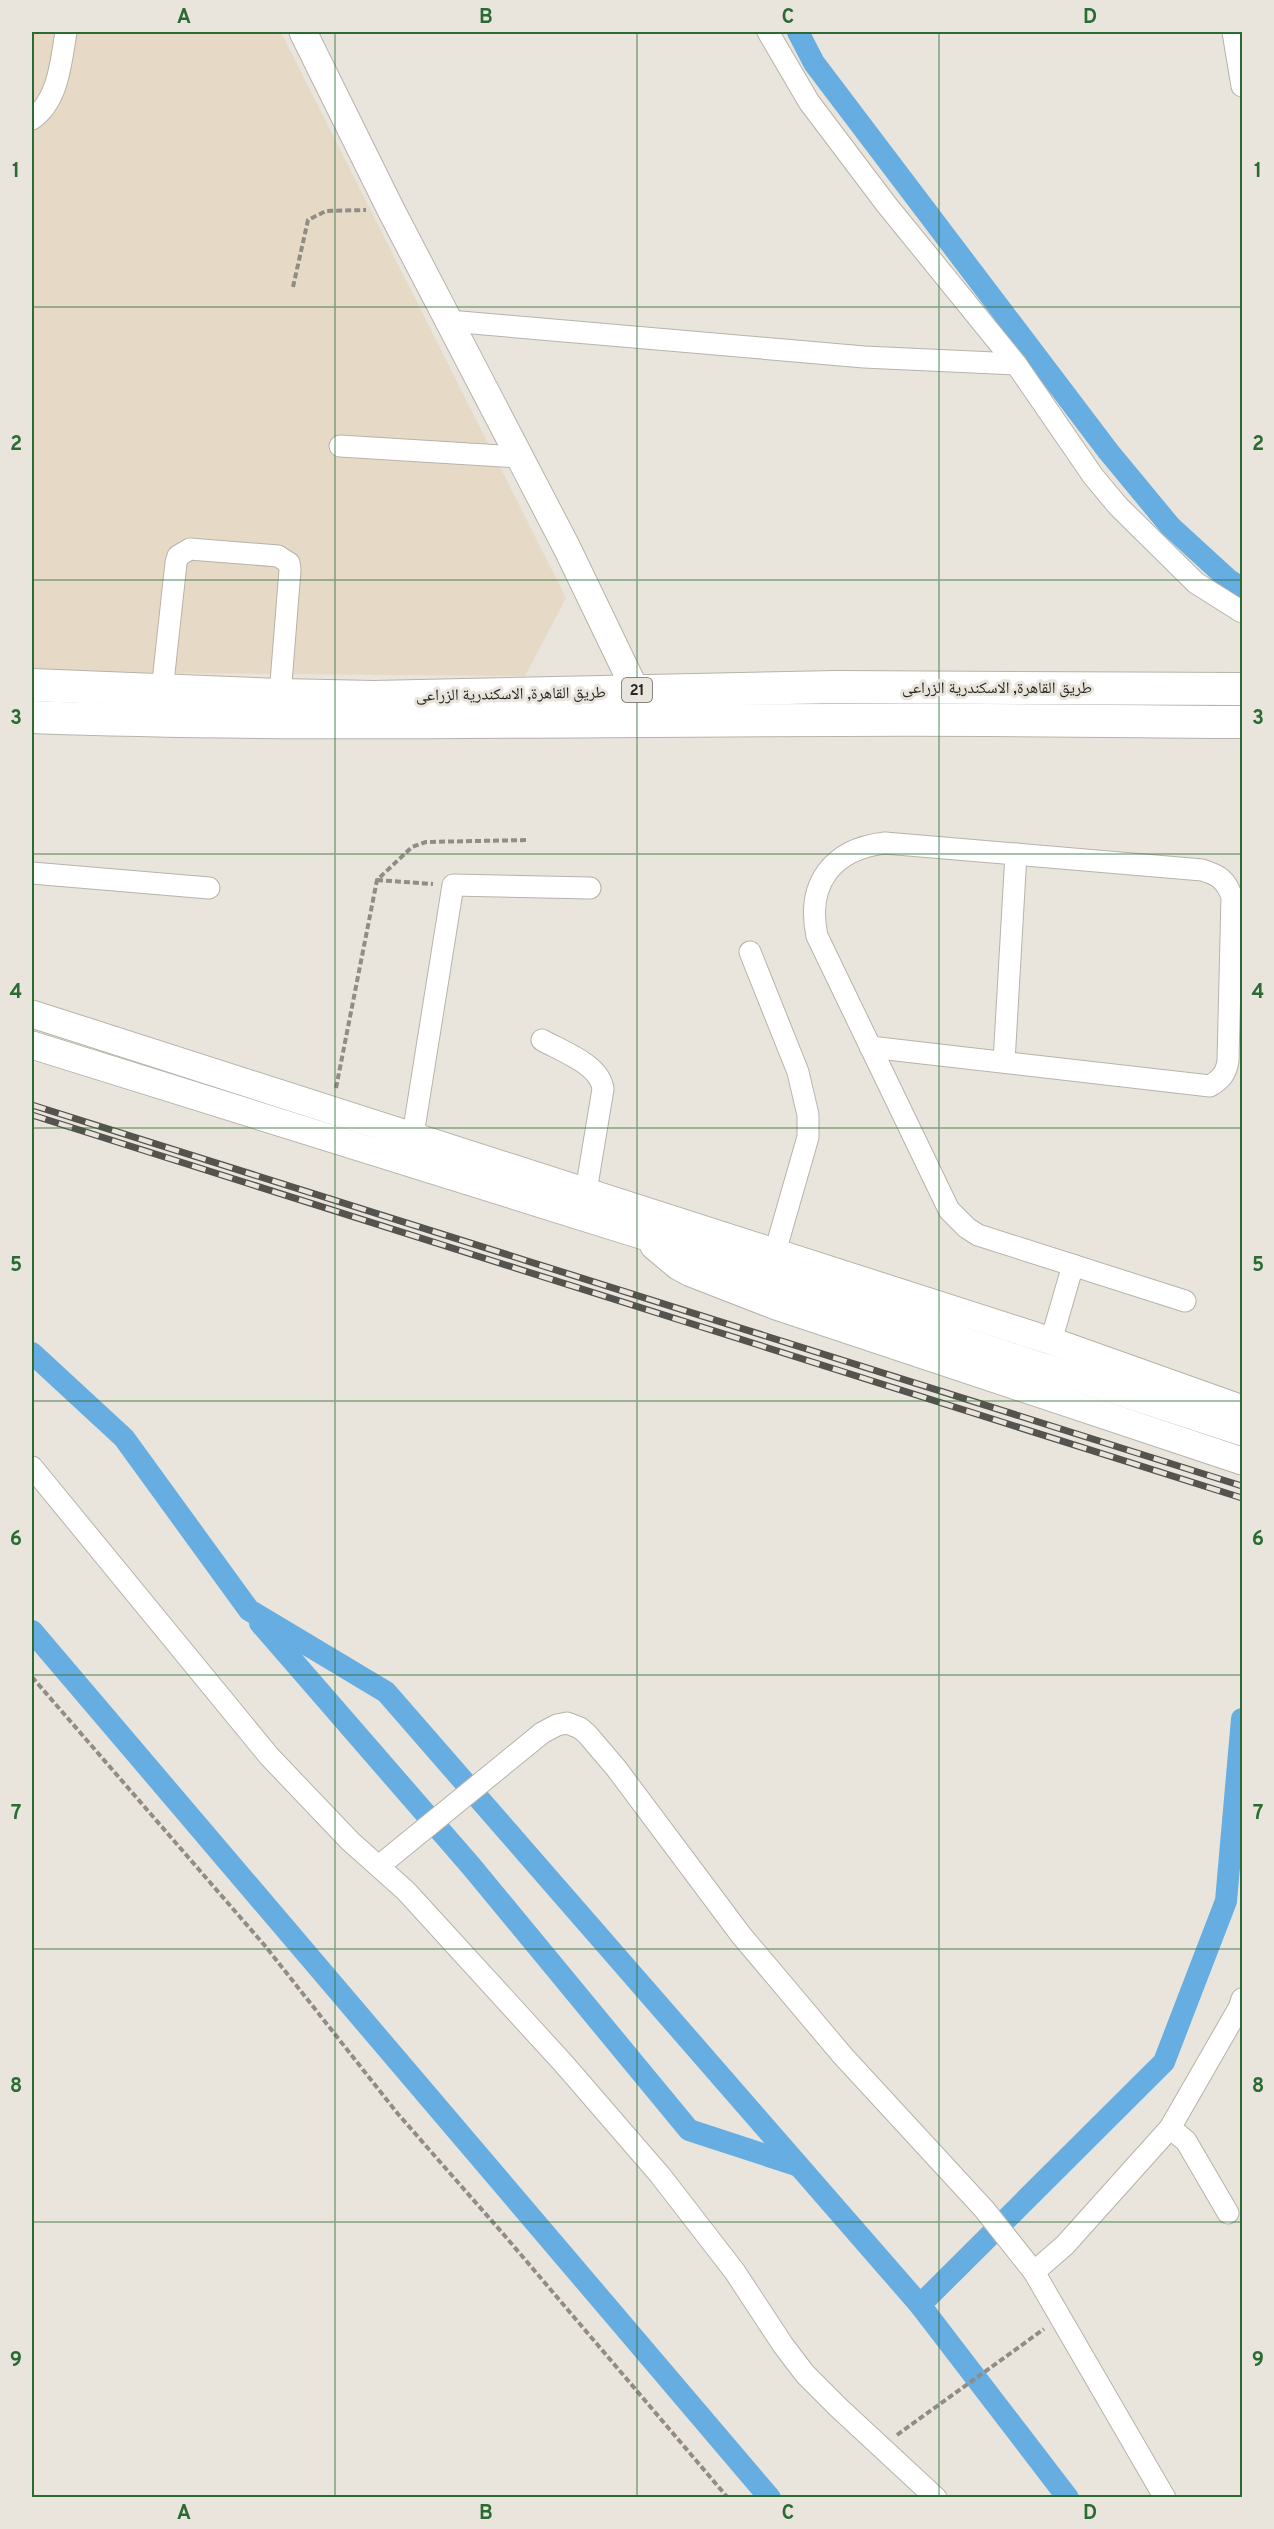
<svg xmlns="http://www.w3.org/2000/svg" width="1274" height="2529" font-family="Overpass,'Noto Naskh Arabic',sans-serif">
<rect width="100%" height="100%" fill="#e9e5dc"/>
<polygon fill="#e6dac6" points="32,32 281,32 566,598 525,676 32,672"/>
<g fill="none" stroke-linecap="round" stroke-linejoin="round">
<g stroke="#66ade2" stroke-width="22">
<polyline points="798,32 814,63 1108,451 1170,526 1229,580 1242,588"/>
<polyline points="32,1353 124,1438 249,1610 386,1692 920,2305 1068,2498"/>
<polyline points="260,1623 471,1866 689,2130 796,2165"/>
<path d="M32 1631C278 1919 522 2210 770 2498"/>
<polyline points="920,2305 1164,2062 1226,1901 1242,1719"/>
</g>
<defs>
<g id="minor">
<polyline points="768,32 809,102 886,204 1016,364 1093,476 1118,506 1196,583 1242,612"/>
<polyline points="1233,32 1242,86"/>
<path d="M32 119C59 100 61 61 66 32"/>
<polyline points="449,321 864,357 1016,364"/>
<polyline points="340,446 519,457"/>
<polyline points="162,691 176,563 178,556 190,549 278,556 289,563 290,570 280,695"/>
<polyline points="32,873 209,888"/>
<polyline points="750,952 798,1072 808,1115 808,1137 775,1252"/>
<path d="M542 1040C561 1051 600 1064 603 1089L586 1191"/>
<path d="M870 1047 1210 1086C1221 1079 1226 1074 1228 1061L1232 897C1226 880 1219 875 1202 870L885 843C832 849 806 884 817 936L949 1210 967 1228 978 1235 1185 1301"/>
<polyline points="1004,1062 1016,854"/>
<polyline points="413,1135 453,885 590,888"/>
<polyline points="1051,1341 1073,1265"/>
<polyline points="32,1467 269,1756 350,1841 406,1891 564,2064 660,2175 735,2272 783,2345 805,2374 839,2408 936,2498"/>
<polyline points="379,1866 542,1733 557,1725 567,1723 580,1728 587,1734 616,1768 741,1935 843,2056 984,2209 1034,2272 1165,2498"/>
<polyline points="1170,2128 1186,2141 1228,2213"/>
<polyline points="1034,2272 1065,2245 1170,2128 1239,2008 1242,1999"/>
</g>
<g id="major">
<polyline points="303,32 391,210 567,548 644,708"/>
<polyline points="32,1014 1051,1341 1242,1409"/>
<polyline points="32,1045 644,1236 1242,1432"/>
<polyline points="654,1246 678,1266 691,1273 776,1306 1242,1461"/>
</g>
<g id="highway">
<polyline points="32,685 280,695 374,697 836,687 1242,689"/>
<path d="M32 717C301 727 571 720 841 720 975 719 1109 721 1242 722"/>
</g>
</defs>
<use href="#minor" stroke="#b7b3aa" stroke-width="23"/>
<use href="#major" stroke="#b7b3aa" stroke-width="29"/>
<use href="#highway" stroke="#b7b3aa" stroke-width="34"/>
<g stroke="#8f8d86" stroke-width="4" stroke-dasharray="6 3" stroke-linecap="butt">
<polyline points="293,287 308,220 326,211 366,210"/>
<polyline points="377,880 433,884"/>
<polyline points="336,1088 377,880 412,847 426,842 527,840"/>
<polyline points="32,1677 266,1947 398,2114 505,2236 728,2498"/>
<polyline points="897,2435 1044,2329"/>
</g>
<use href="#minor" stroke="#fff" stroke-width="21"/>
<use href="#major" stroke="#fff" stroke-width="27"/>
<use href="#highway" stroke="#fff" stroke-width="32"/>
<defs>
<g id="rail">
<polyline points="32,1105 1242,1486"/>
<polyline points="32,1115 1242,1498"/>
</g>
</defs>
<use href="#rail" stroke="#55534e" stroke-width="7"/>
<use href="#rail" stroke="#e9e5dc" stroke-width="4.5" stroke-dasharray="14" stroke-linecap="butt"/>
</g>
<path fill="none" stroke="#2a6b34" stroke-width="1.5" stroke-opacity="0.55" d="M335 32V2498M637 32V2498M939 32V2498M32 307H1242M32 580H1242M32 854H1242M32 1128H1242M32 1401H1242M32 1675H1242M32 1949H1242M32 2222H1242"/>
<g text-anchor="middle" stroke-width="6" stroke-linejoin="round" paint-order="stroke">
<rect fill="#e9e5dc" stroke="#615f5a" stroke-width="1.5" x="622" y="678" width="30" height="24" rx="4.5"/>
<g font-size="15" font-weight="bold" fill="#272622">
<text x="637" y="695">21</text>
</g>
<g font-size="16" fill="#272622" stroke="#e9e5dc">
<text x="997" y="693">طريق القاهرة, الاسكندرية الزراعى</text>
<text transform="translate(511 693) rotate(-1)" y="6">طريق القاهرة, الاسكندرية الزراعى</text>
</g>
</g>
<rect width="1274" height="2529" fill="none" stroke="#e9e5dc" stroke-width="66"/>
<rect x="33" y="33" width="1208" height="2463" fill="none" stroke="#2a6b34" stroke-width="2"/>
<g font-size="20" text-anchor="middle" font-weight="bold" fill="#2a6b34">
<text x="184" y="23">A</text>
<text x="486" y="23">B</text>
<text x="788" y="23">C</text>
<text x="1090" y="23">D</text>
<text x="16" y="177">1</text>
<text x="1258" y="177">1</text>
<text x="16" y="450">2</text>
<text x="1258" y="450">2</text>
<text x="16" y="724">3</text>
<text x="1258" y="724">3</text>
<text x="16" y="998">4</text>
<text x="1258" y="998">4</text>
<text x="16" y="1271">5</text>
<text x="1258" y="1271">5</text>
<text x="16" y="1545">6</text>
<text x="1258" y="1545">6</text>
<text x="16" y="1819">7</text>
<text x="1258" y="1819">7</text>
<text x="16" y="2092">8</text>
<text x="1258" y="2092">8</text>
<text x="16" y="2366">9</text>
<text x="1258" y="2366">9</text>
<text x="184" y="2519">A</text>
<text x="486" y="2519">B</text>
<text x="788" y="2519">C</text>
<text x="1090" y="2519">D</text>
</g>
</svg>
